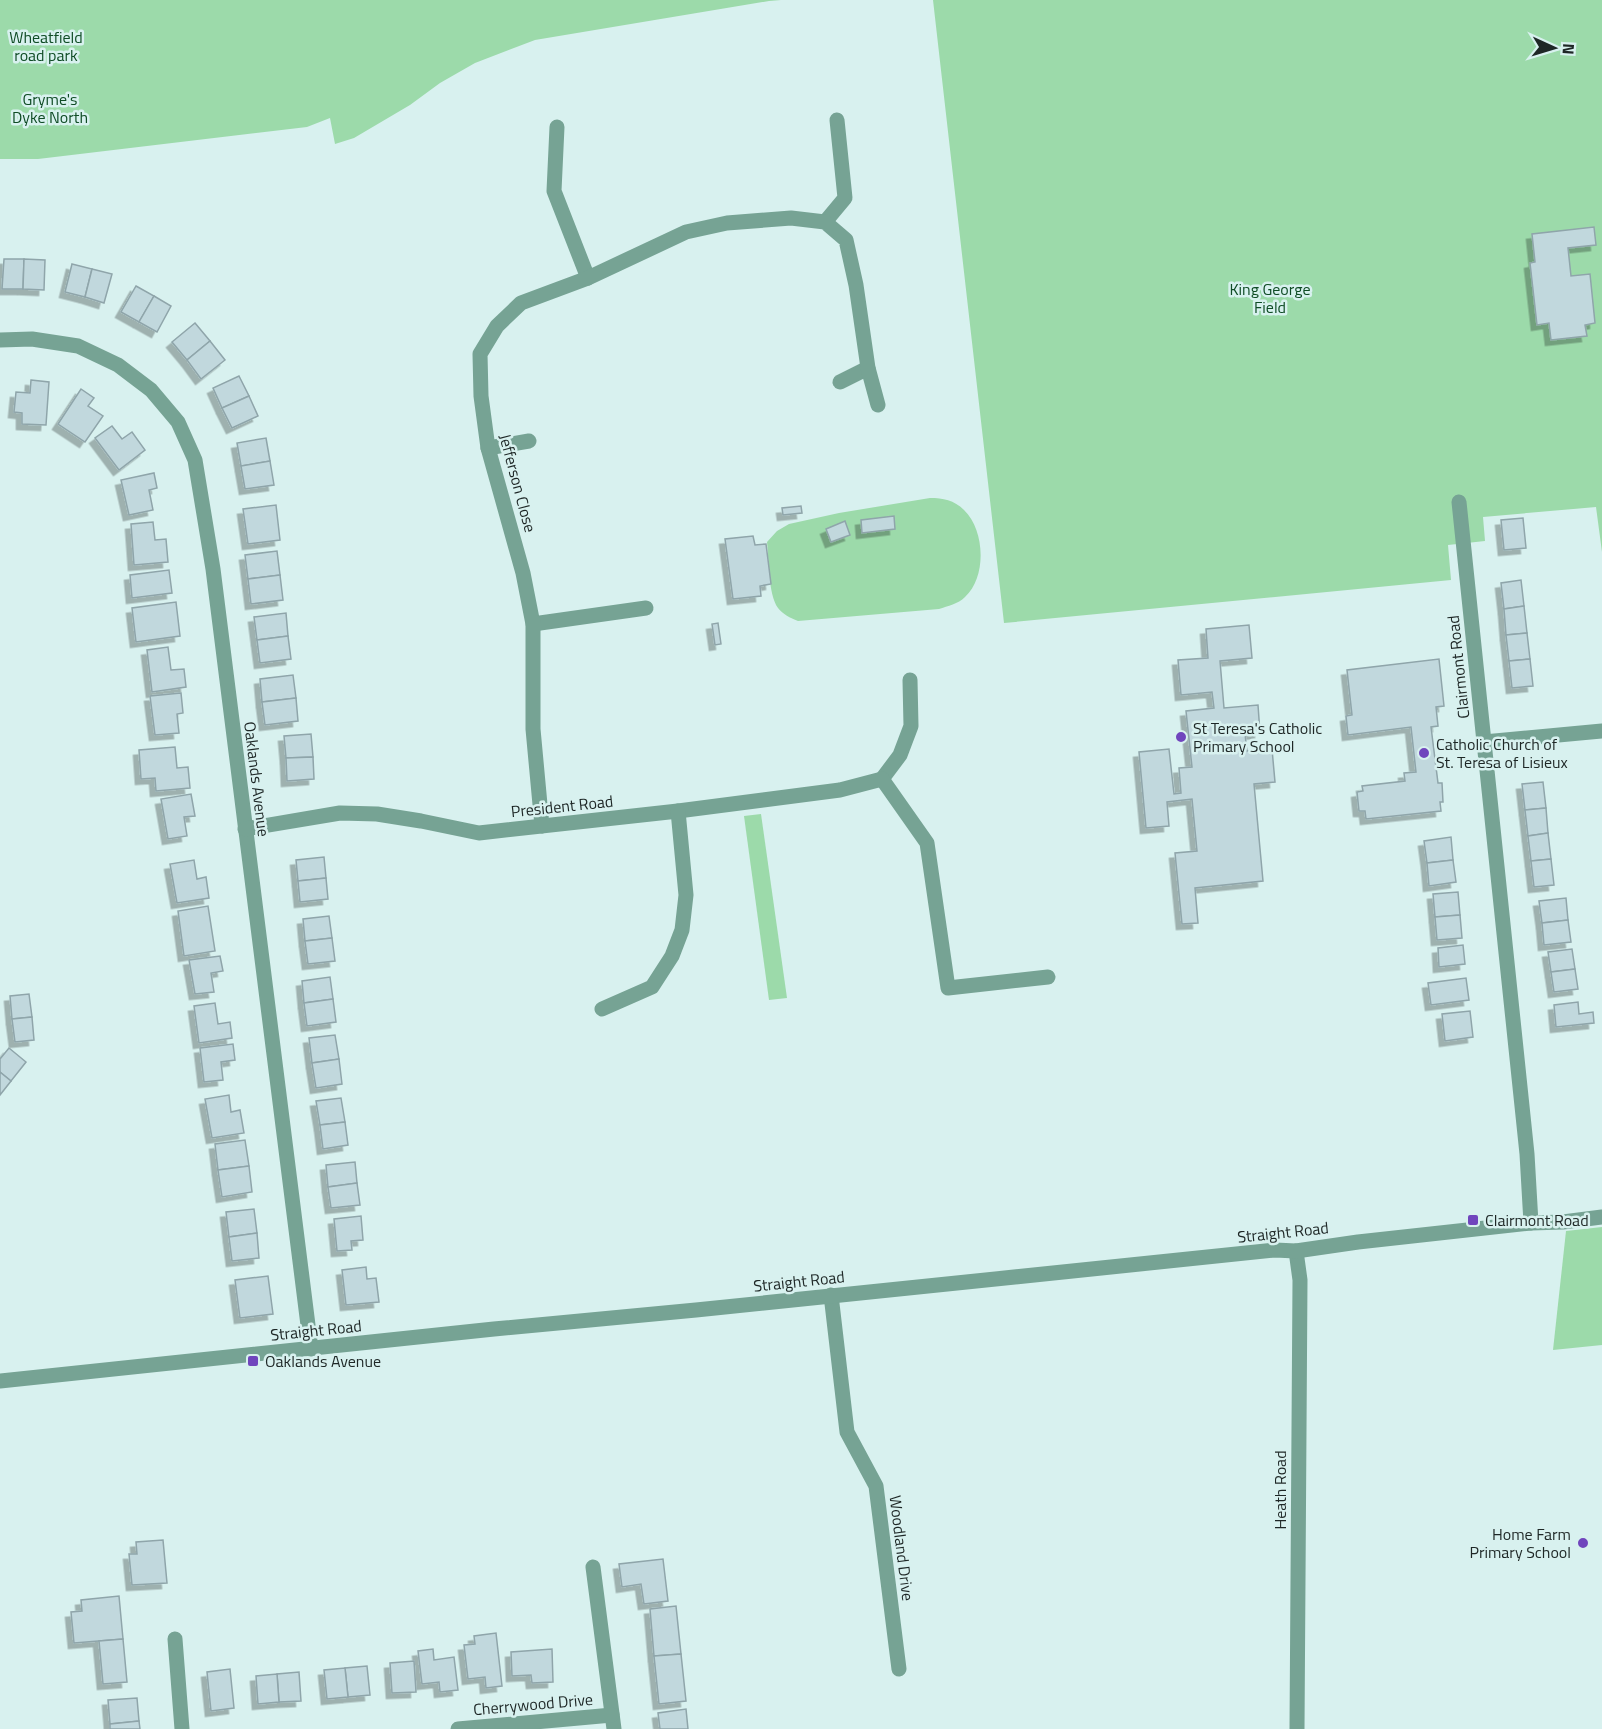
<svg xmlns="http://www.w3.org/2000/svg" width="1602" height="1729" font-family="'Titillium Web',sans-serif">
<defs>
<filter id="shadow"><feDropShadow dx="-5.5" dy="5.5" stdDeviation="0" flood-color="#0004"/></filter>
</defs>
<rect width="100%" height="100%" fill="#d8f1ef"/>
<g fill="#9cdaaa">
<polygon points="0,0 781,0 769,1 535,40 475,63 440,83 410,105 354,138 335,144 330,118 307,127 38,159 0,159"/>
<polygon points="933,0 1602,0 1602,552 1596,507 1483,517 1485,541 1448,545 1451,580 1004,623"/>
<path d="M930 498C943 498 954 500 964 510 985 530 987 577 965 597 958 604 948 606 939 609L798 621C790 618 783 614 778 608 768 594 769 559 767 542L777 531 789 524 839 513Z"/>
<polygon points="761,814 787,998 769,1000 744,816"/>
<polygon points="1602,1227 1602,1345 1553,1350 1566,1231"/>
</g>
<g fill="#c1d8dd" stroke="#8fa5aa" stroke-width="1.5" filter="url(#shadow)">
<polygon points="1594,227 1596,245 1568,248 1571,276 1590,274 1595,323 1585,325 1587,336 1551,340 1549,323 1537,325 1530,263 1535,262 1532,234"/>
<polygon points="4,259 24,259 23,289 2,289"/>
<polygon points="24,259 45,260 44,290 23,289"/>
<polygon points="72,264 92,269 85,297 65,292"/>
<polygon points="92,269 112,274 104,303 85,297"/>
<polygon points="136,286 154,296 139,322 121,312"/>
<polygon points="154,296 171,306 157,332 139,322"/>
<polygon points="195,323 210,341 187,360 172,342"/>
<polygon points="210,341 225,360 201,379 187,360"/>
<polygon points="239,376 249,396 222,408 213,388"/>
<polygon points="31,380 49,382 46,425 22,424 22,413 14,412 16,392 30,393"/>
<polygon points="81,389 94,398 88,406 103,416 85,442 58,424"/>
<polygon points="249,396 258,416 232,428 222,408"/>
<polygon points="112,426 122,439 132,432 145,450 119,470 95,438"/>
<polygon points="266,438 270,461 241,466 237,443"/>
<polygon points="270,461 274,485 245,489 241,466"/>
<polygon points="154,473 157,488 149,490 153,510 129,515 121,480"/>
<polygon points="276,505 280,540 248,544 243,509"/>
<polygon points="801,506 802,513 783,515 782,508"/>
<polygon points="894,516 895,529 862,533 861,520"/>
<polygon points="1523,518 1526,548 1504,550 1501,520"/>
<polygon points="845,521 850,535 831,542 826,529"/>
<polygon points="153,522 155,540 166,539 168,562 134,565 131,524"/>
<polygon points="753,536 755,545 766,544 771,584 760,586 761,596 733,599 725,539"/>
<polygon points="277,551 280,575 248,579 245,555"/>
<polygon points="169,570 172,593 132,598 130,575"/>
<polygon points="280,575 283,600 251,604 248,579"/>
<polygon points="1521,580 1524,606 1504,609 1501,583"/>
<polygon points="176,602 180,636 136,642 132,608"/>
<polygon points="1524,606 1527,633 1506,635 1504,609"/>
<polygon points="286,613 288,636 257,640 254,617"/>
<polygon points="718,623 721,644 715,645 712,624"/>
<polygon points="1249,625 1252,658 1220,661 1224,708 1258,705 1260,733 1245,734 1247,751 1272,749 1275,782 1254,784 1263,881 1195,888 1198,923 1182,924 1175,853 1197,851 1192,799 1167,802 1169,826 1146,828 1139,752 1169,749 1174,794 1181,793 1179,768 1192,767 1186,711 1214,708 1212,692 1181,695 1178,660 1208,658 1206,629"/>
<polygon points="1527,633 1530,659 1509,661 1506,635"/>
<polygon points="288,636 291,659 260,663 257,640"/>
<polygon points="168,647 171,670 184,669 186,687 152,692 147,650"/>
<polygon points="1439,659 1444,706 1436,707 1438,726 1431,727 1438,783 1442,783 1443,802 1440,802 1441,811 1366,819 1365,811 1359,811 1357,792 1363,791 1362,786 1405,781 1404,773 1416,772 1411,727 1348,735 1346,716 1352,715 1347,670"/>
<polygon points="1530,659 1533,686 1512,688 1509,661"/>
<polygon points="293,675 296,698 262,702 260,679"/>
<polygon points="181,693 183,713 177,714 179,733 155,735 150,696"/>
<polygon points="296,698 298,721 265,725 262,702"/>
<polygon points="311,734 313,757 286,758 284,736"/>
<polygon points="175,747 177,768 188,767 190,788 156,791 155,778 141,779 139,750"/>
<polygon points="313,757 314,779 287,781 286,758"/>
<polygon points="1543,782 1546,808 1525,810 1522,784"/>
<polygon points="191,794 195,816 184,817 187,836 168,839 161,799"/>
<polygon points="1546,808 1548,833 1528,836 1525,810"/>
<polygon points="1548,833 1551,859 1531,861 1528,836"/>
<polygon points="1451,837 1453,860 1427,863 1424,841"/>
<polygon points="324,857 326,878 298,881 296,860"/>
<polygon points="1551,859 1554,885 1534,887 1531,861"/>
<polygon points="194,860 197,879 206,877 209,898 177,903 170,864"/>
<polygon points="1453,860 1456,882 1429,886 1427,863"/>
<polygon points="326,878 328,899 300,902 298,881"/>
<polygon points="1458,892 1460,915 1435,917 1433,894"/>
<polygon points="1566,898 1568,920 1542,923 1539,901"/>
<polygon points="208,906 215,951 184,956 178,911"/>
<polygon points="1460,915 1462,938 1437,940 1435,917"/>
<polygon points="329,916 332,938 305,941 303,919"/>
<polygon points="1568,920 1571,942 1544,945 1542,923"/>
<polygon points="332,938 335,961 308,964 305,941"/>
<polygon points="1463,945 1465,964 1439,967 1438,948"/>
<polygon points="1572,949 1575,969 1551,972 1548,952"/>
<polygon points="220,956 223,971 211,973 214,992 195,994 189,960"/>
<polygon points="1575,969 1578,989 1554,992 1551,972"/>
<polygon points="330,977 333,999 304,1003 302,981"/>
<polygon points="1466,978 1469,1000 1431,1005 1428,983"/>
<polygon points="29,994 32,1017 12,1019 10,996"/>
<polygon points="333,999 336,1022 307,1026 304,1003"/>
<polygon points="1578,1002 1579,1014 1593,1012 1594,1023 1556,1027 1554,1005"/>
<polygon points="215,1003 218,1024 230,1022 232,1038 199,1043 194,1006"/>
<polygon points="1470,1011 1473,1037 1445,1041 1442,1014"/>
<polygon points="32,1017 34,1040 15,1042 12,1019"/>
<polygon points="335,1035 339,1059 312,1063 309,1038"/>
<polygon points="233,1044 235,1060 221,1062 223,1080 204,1082 200,1048"/>
<polygon points="9,1048 26,1062 11,1081 0,1072 0,1059"/>
<polygon points="339,1059 342,1084 316,1088 312,1063"/>
<polygon points="0,1072 11,1081 0,1095"/>
<polygon points="229,1095 231,1112 240,1110 244,1133 212,1138 205,1099"/>
<polygon points="341,1098 345,1122 320,1125 316,1101"/>
<polygon points="345,1122 348,1145 323,1149 320,1125"/>
<polygon points="245,1140 249,1166 218,1170 215,1144"/>
<polygon points="355,1162 357,1183 328,1187 326,1165"/>
<polygon points="249,1166 252,1192 222,1197 218,1170"/>
<polygon points="357,1183 360,1205 331,1208 328,1187"/>
<polygon points="254,1209 257,1233 229,1237 226,1212"/>
<polygon points="361,1216 363,1240 351,1241 352,1250 337,1251 334,1219"/>
<polygon points="257,1233 259,1258 232,1261 229,1237"/>
<polygon points="366,1267 367,1279 376,1278 379,1302 346,1305 342,1270"/>
<polygon points="268,1276 273,1314 240,1318 235,1280"/>
<polygon points="163,1540 167,1583 132,1585 129,1554 137,1554 136,1542"/>
<polygon points="663,1559 668,1601 644,1604 641,1584 622,1587 619,1564"/>
<polygon points="119,1596 123,1639 74,1643 71,1612 82,1611 81,1600"/>
<polygon points="676,1606 681,1654 654,1656 650,1609"/>
<polygon points="496,1633 502,1686 486,1688 485,1677 468,1679 464,1645 475,1644 474,1636"/>
<polygon points="123,1639 127,1682 103,1684 99,1641"/>
<polygon points="433,1649 434,1660 454,1657 458,1690 440,1692 439,1682 422,1684 418,1651"/>
<polygon points="552,1649 553,1682 532,1683 531,1675 512,1676 511,1652"/>
<polygon points="681,1654 686,1701 659,1704 654,1656"/>
<polygon points="414,1661 416,1692 392,1693 390,1663"/>
<polygon points="367,1666 370,1695 348,1697 345,1668"/>
<polygon points="345,1668 348,1697 327,1699 324,1670"/>
<polygon points="230,1669 234,1708 211,1711 207,1672"/>
<polygon points="299,1672 301,1701 279,1702 277,1674"/>
<polygon points="277,1674 279,1702 258,1704 256,1676"/>
<polygon points="137,1698 139,1721 110,1724 108,1700"/>
<polygon points="686,1709 688,1729 660,1729 658,1713"/>
<polygon points="139,1721 140,1729 110,1729 110,1724"/>
</g>
<g fill="none" stroke-linecap="round" stroke-linejoin="round">
<g stroke="#76a394" stroke-width="15">
<polyline points="557,127 554,191 588,278"/>
<polyline points="825,222 845,198 837,120"/>
<polyline points="0,340 32,339 78,346 118,365 151,390 178,422 195,460 213,569 311,1349"/>
<polyline points="840,382 868,368"/>
<polyline points="488,448 529,441"/>
<polyline points="1459,502 1527,1154 1531,1223"/>
<polyline points="533,624 646,608"/>
<polyline points="1484,742 1602,731"/>
<polyline points="882,779 900,755 911,726 910,680"/>
<polyline points="542,826 533,729 533,624 523,573 488,448 481,396 480,354 497,326 521,303 588,278 686,232 727,223 791,218 825,222 846,240 856,285 868,368 878,405"/>
<polyline points="245,829 340,813 377,814 421,821 479,833 678,811 840,790 882,779 927,843 948,988 1048,977"/>
<polyline points="602,1009 652,987 672,956 682,930 686,895 678,811"/>
<polyline points="1296,1251 1300,1280 1297,1729"/>
<polyline points="831,1295 847,1432 876,1486 899,1669"/>
<polyline points="0,1381 494,1329 696,1310 1275,1250 1296,1251 1358,1242 1531,1223 1563,1222 1602,1217"/>
<polyline points="593,1567 614,1729"/>
<polyline points="175,1639 182,1729"/>
<polyline points="458,1729 612,1715"/>
</g>
</g>
<g fill="#7045bd" stroke="#d8f1ef" stroke-width="2">
<circle cx="1181" cy="737" r="6"/>
<circle cx="1424" cy="753" r="6"/>
<rect x="1467" y="1214" width="12" height="12" rx="3"/>
<rect x="247" y="1355" width="12" height="12" rx="3"/>
<circle cx="1583" cy="1543" r="6"/>
</g>
<g text-anchor="middle" stroke-width="5" stroke-linejoin="round" paint-order="stroke">
<g font-size="16" fill="#0f4c25" stroke="#d8f1ef">
<text x="46" y="43">Wheatfield<tspan x="46" dy="18">road park</tspan></text>
<text x="50" y="105">Gryme's<tspan x="50" dy="18">Dyke North</tspan></text>
<text x="1270" y="295">King George<tspan x="1270" dy="18">Field</tspan></text>
</g>
<g font-size="16" fill="#1e2726" stroke="#d8f1ef">
<text transform="translate(518 483) rotate(75)" y="6">Jefferson Close</text>
<text transform="translate(1458 667) rotate(-96)" y="6">Clairmont Road</text>
<text transform="translate(257 779) rotate(83)" y="6">Oaklands Avenue</text>
<text transform="translate(562 806) rotate(-6)" y="6">President Road</text>
<text transform="translate(1283 1232) rotate(-6)" y="6">Straight Road</text>
<text transform="translate(799 1281) rotate(-6)" y="6">Straight Road</text>
<text transform="translate(316 1330) rotate(-6)" y="6">Straight Road</text>
<text transform="translate(1280 1490) rotate(-90)" y="6">Heath Road</text>
<text transform="translate(902 1548) rotate(83)" y="6">Woodland Drive</text>
<text transform="translate(533 1704) rotate(-5)" y="6">Cherrywood Drive</text>
</g>
<g font-size="16" fill="#1e2726" stroke="#d8f1ef" text-anchor="start">
<text x="1193" y="734">St Teresa's Catholic<tspan x="1193" dy="18">Primary School</tspan></text>
<text x="1436" y="750">Catholic Church of<tspan x="1436" dy="18">St. Teresa of Lisieux</tspan></text>
<text x="1485" y="1226">Clairmont Road</text>
<text x="265" y="1367">Oaklands Avenue</text>
<text x="1571" y="1540" text-anchor="end">Home Farm<tspan x="1571" dy="18">Primary School</tspan></text>
</g>
</g>
<g transform="translate(1554 48) rotate(94)" stroke="#d8f1ef" stroke-width="4.5" paint-order="stroke">
<path d="M0-4.5L10 22L0 15L-10 22Z" fill="#1e2726"/>
<text y="-9" font-size="16" font-weight="bold" text-anchor="middle" fill="#1e2726">N</text>
</g>
</svg>
